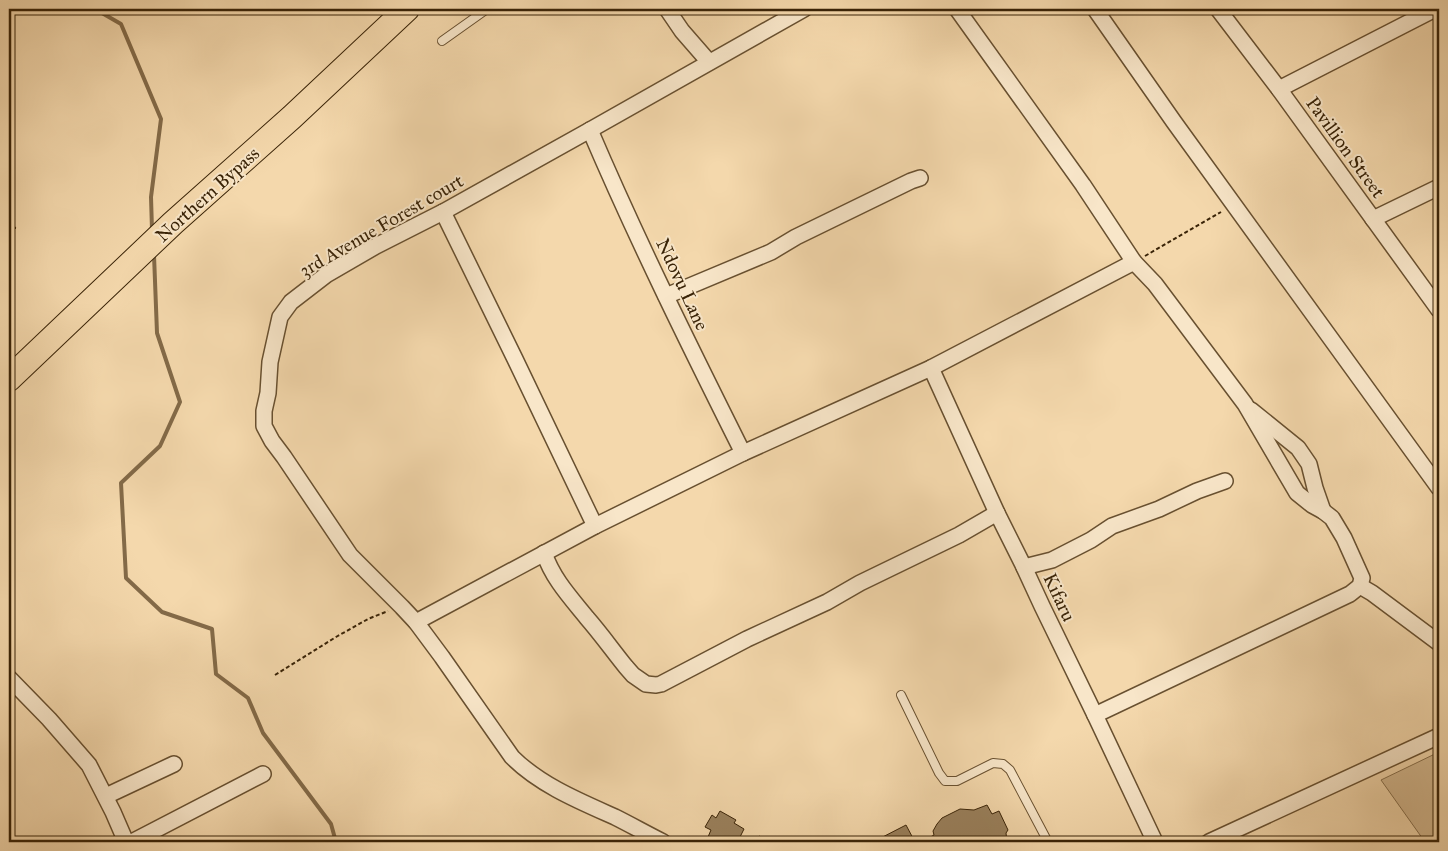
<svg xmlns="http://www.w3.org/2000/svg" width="1448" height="851" font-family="'IM FELL Great Primer',serif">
<rect width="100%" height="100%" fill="#f4d8ac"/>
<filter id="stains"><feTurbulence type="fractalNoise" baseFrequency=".004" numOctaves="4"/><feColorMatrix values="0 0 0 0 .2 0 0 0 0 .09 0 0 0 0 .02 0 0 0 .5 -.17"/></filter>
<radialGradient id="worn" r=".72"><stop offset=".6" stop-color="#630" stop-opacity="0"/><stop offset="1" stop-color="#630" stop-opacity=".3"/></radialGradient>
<polygon fill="#d4b990" stroke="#866e4c" points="1439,752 1439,842 1425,842 1381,780"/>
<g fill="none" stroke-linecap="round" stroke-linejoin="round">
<g stroke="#836a48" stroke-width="4">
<polyline points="95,9 121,24 161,119 151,197 152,230"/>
<polyline points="154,255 157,333 180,402 160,446 121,483 126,578 162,612 212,629 216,674 248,698 263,733 331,824 336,842"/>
</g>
</g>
<g fill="#9a815d" stroke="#392307">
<polygon points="9,220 16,228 9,234"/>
<polygon points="987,805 992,814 999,811 1008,830 1006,833 1007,842 924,842 923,841 934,835 933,831 937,824 942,818 960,809 974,810"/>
<polygon points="720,811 736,820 734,823 744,829 738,841 733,838 731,842 713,842 714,840 708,837 711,830 705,827 712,815 716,818"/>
<polygon points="906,825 915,842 873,842"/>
<polygon points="759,836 771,842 756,842"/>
</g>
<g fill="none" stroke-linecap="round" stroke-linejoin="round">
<defs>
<g id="lane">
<polyline points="442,41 487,9"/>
<polyline points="901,695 939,773 945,781 957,781 993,763 1003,764 1010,770 1048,842"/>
</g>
<g id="street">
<polyline points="667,9 682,31 709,62"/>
<polyline points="957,9 1083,185 1134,262 1155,284 1245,404 1297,493 1312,505 1323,511 1332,518 1344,538 1362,578 1360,586 1350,594 1095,715"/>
<polyline points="1095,9 1174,122 1439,488"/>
<polyline points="1218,9 1279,89 1439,310"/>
<polyline points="1279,89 1435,9"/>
<path d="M590 130C637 240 690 347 743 453"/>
<polyline points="443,212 515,359 595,526"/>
<polyline points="1373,219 1439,187"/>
<polyline points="666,296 771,252 796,237 911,181 920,178"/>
<polyline points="931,368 997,513 1024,567 1042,606 1095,715 1155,842"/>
<polyline points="1251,410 1298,448 1309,464 1315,488 1323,511"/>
<path d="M544 553C553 579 570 597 587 618 601 634 613 651 626 667L633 675 646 684 656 685 661 684 747 639 827 602 860 583 959 535 997 513"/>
<polyline points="1024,567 1052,560 1091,540 1112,526 1159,509 1197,491 1225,481"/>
<polyline points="1360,586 1372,593 1439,643"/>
<polyline points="416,622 595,526 743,453 931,368 1134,262"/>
<polyline points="9,678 49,719 89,765 113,812 126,842"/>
<polyline points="106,796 174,764"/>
<polyline points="132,842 263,774"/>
<path d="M663 842C647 834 631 825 615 817 579 801 540 785 512 757L442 657 416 622 402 607 350 555 284 457 272 441 264 426V411L268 393 270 362 280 317 291 302 326 275 376 246 443 212 590 130 804 9"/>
<polyline points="1209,842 1439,736"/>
</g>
<polyline id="primary" points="9,379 173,223 292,117 407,9"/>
</defs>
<use href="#lane" stroke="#685030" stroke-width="10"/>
<use href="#street" stroke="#685030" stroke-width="18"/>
<use href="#primary" stroke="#392307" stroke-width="26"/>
<g stroke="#392307" stroke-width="2" stroke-dasharray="4 2.5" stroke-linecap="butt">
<polyline points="1145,256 1221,212"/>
<polyline points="275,675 336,637 368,619 388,611"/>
</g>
<use href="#lane" stroke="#f8e6c9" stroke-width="8"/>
<use href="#street" stroke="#f8e6c9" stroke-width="15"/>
<use href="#primary" stroke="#f4d8ac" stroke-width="24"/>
</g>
<g text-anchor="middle" stroke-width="4" stroke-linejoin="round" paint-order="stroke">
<g font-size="19" fill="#392307" stroke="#f8e6c9">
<text transform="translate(1346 147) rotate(54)" y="7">Pavillion Street</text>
<text transform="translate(207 194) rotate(-42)" y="7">Northern Bypass</text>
<text transform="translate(381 225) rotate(-30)" y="7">3rd Avenue Forest court</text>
<text transform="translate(683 284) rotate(65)" y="7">Ndovu Lane</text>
<text transform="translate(1060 597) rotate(65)" y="7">Kifaru</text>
</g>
</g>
<rect width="1448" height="851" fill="none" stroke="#f4d8ac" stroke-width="30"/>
<rect x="10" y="10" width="1428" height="831" fill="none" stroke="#392307" stroke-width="2.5"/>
<rect x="15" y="15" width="1418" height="821" fill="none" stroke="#392307"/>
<rect width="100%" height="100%" filter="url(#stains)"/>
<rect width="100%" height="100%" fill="url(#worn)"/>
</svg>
